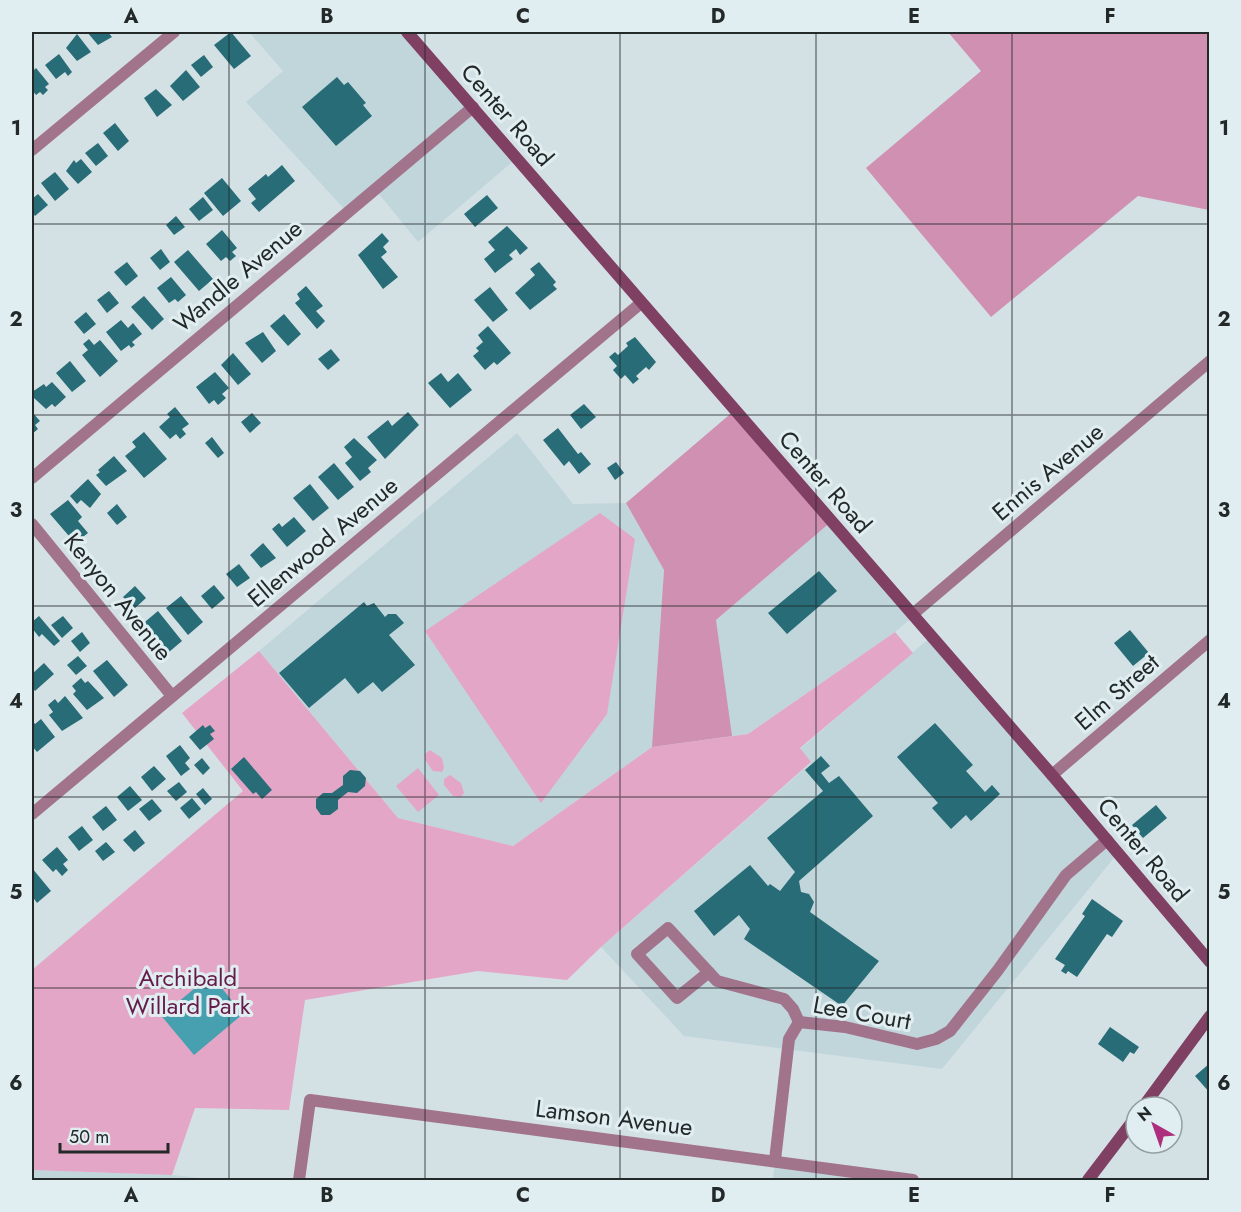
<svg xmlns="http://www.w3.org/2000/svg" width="1241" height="1212" font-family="Jost,sans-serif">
<rect width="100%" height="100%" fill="#d3e1e4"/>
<g fill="#c1d6db">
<polygon points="249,32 407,32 517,158 418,242 375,189 347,212 246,102 283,71"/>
<polygon points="517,433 573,504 626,503 664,570 658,670 832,521 914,616 895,632 748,734 652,747 513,846 398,818 259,651"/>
<polygon points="932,636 1118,853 942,1069 684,1036 601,947 811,763 800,749"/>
<polygon points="775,1160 913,1180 773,1180"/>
<polygon points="32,1170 172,1175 216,1180 32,1180"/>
</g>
<g fill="#e4a6c6">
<polygon points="600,513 635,539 607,714 541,803 425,631"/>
<polygon points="895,632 913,653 800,748 811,762 601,947 567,980 478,971 305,1000 289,1110 195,1108 172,1175 32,1170 32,970 243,791 182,713 259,651 398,818 513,846 652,747 748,734"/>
<polygon points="430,750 442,758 444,768 442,772 433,771 425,760 425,754"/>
<polygon points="418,768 439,795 418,812 396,786"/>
<polygon points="450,775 461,783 464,793 461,797 453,796 444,785 444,779"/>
</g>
<g fill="#cf90b1">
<polygon points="948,32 1209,32 1209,210 1138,196 991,317 866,168 981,71"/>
<polygon points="735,410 832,521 716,620 732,736 652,747 664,570 626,503"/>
</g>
<polygon fill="#47a0b0" points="211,975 243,1014 194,1055 149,1001 159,993 172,1007"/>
<g fill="#276c77">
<polygon points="87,32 108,32 112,37 98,45"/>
<polygon points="231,32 251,56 234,69 214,45"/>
<polygon points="77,34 91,52 77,61 66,48"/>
<polygon points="59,54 72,72 68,76 65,72 56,79 45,65"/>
<polygon points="204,55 213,67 201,77 191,65"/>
<polygon points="36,68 49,84 45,87 48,90 43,95 40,92 36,95 32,90 32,72"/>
<polygon points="186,70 200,87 183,101 170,86"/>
<polygon points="337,77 344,85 348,82 366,103 363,105 372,116 336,146 302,107"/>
<polygon points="156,89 172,105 157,117 144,98"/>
<polygon points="115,123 129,141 118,151 103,133"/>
<polygon points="98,143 108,156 96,166 85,153"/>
<polygon points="81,159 92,172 78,184 66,171 74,160 76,163"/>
<polygon points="282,165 295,181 259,212 251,203 256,199 248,189 266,174 268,177"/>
<polygon points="55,172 69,189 55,201 41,183"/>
<polygon points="222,178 241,201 223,216 204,193"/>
<polygon points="38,194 48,205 35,216 32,212 32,199"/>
<polygon points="487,195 498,208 475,227 464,214"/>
<polygon points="203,197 213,210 199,221 189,209"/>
<polygon points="176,216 185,227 174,235 166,225"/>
<polygon points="507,226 528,248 520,255 516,249 509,255 513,259 495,273 484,259 495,250 488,242"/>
<polygon points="222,230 237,248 232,252 236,256 230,261 226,257 221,261 206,244"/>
<polygon points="382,233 389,241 383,247 387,252 381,257 398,277 383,289 358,255"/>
<polygon points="161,249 170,262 160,270 150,258"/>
<polygon points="188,250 213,279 199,291 174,262"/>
<polygon points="127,262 138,276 126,286 114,272"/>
<polygon points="539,262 556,282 553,285 557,289 530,310 515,293 535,275 530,269"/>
<polygon points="171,277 186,295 178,302 175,299 169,303 157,288"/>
<polygon points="306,286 323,306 316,311 325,321 317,329 295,303 300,299 297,294"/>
<polygon points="490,287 508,310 493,322 474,300"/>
<polygon points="109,291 119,303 107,313 97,300"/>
<polygon points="144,296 164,319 152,330 131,307"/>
<polygon points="86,312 96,324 84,334 74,322"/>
<polygon points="284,314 301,334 288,346 270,326"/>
<polygon points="121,320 128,328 133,323 142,334 132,342 135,345 131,348 129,345 121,351 106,332"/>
<polygon points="488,326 511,353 497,365 494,362 485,370 473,356 479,351 476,348 483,342 478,335"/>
<polygon points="263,332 276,351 262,363 245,343"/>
<polygon points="635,337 656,362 649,370 646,367 636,376 639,379 633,384 625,375 621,379 613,370 617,366 609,357 615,352 618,355 628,346 626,343"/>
<polygon points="89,339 94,345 100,340 118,361 100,377 82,355 88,350 83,344"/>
<polygon points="331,349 340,360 328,370 318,359"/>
<polygon points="233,353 251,374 238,385 221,365"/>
<polygon points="70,361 86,381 72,392 56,373"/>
<polygon points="215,372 229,388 222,394 226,398 218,405 214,400 209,404 196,387"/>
<polygon points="441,373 448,382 458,373 472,390 450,408 428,383"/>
<polygon points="52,382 66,397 55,407 52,404 46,409 34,398 32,392 44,384 46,387"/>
<polygon points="584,404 596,417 581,429 570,415"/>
<polygon points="175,407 189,424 182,429 186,434 180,439 176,434 170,439 159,427 170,417 167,414"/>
<polygon points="32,412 40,421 35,425 38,429 32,434"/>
<polygon points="408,412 419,425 385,459 367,437 388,420 392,426"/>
<polygon points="252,413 261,423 250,433 241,422"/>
<polygon points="558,428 578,454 581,452 591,464 579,474 569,461 564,466 543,440"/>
<polygon points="144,432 167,459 144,478 125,456 136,447 132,442"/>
<polygon points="212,437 224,453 218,458 205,443"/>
<polygon points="354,438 377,460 368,468 371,472 360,481 345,463 352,457 344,447"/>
<polygon points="114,456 127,471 106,486 96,475 100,472 98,470"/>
<polygon points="616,462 624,473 615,480 607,468"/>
<polygon points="334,463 354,487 338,500 318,477"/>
<polygon points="88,479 101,494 90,508 81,500 77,504 70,496"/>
<polygon points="310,484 329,508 313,521 293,498"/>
<polygon points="68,500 82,517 78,521 88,533 75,543 50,514"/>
<polygon points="117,504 127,517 117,525 107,513"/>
<polygon points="294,517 306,531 287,547 272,529 279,523 282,527"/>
<polygon points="263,543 276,558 261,568 250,555"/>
<polygon points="239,564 250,578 237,587 226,574"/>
<polygon points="819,571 837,591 787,634 768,613"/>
<polygon points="214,585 225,598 212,609 201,596"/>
<polygon points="135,586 146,598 134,609 123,597"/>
<polygon points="181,596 203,622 188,635 166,608"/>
<polygon points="364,602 367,606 374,603 385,617 388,614 396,614 404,623 389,635 415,665 382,692 373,682 358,694 345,678 309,708 279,673"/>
<polygon points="158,611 182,641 169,652 156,636 152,640 140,626"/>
<polygon points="39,616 60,641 54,646 42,634 39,637 32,628 32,622"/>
<polygon points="63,616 73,628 62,638 51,625"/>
<polygon points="1130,630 1149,653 1133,666 1114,643"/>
<polygon points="82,632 90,643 80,652 71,641"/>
<polygon points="78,656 87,666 76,675 67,665"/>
<polygon points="107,660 128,685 114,697 93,671"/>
<polygon points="44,663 54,674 35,691 32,687 32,674"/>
<polygon points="81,678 85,683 88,681 104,698 87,710 73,694 76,691 72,686"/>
<polygon points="65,696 83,718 62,731 49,715 53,712 48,705 55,699 58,703"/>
<polygon points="41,719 55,737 37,752 32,746 32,720 35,724"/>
<polygon points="935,723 973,765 966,771 985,792 992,785 1000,794 971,821 966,815 951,829 932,808 938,803 897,757"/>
<polygon points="203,725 205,728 210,725 215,731 210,734 214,739 200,750 189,737"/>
<polygon points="180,745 190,758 185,763 190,769 181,776 166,756"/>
<polygon points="821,756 830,766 821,773 829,783 839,776 873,816 799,881 801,892 809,894 814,902 810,912 879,961 842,1006 744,939 750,929 739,915 714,936 694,911 750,865 768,886 770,884 780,891 795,872 767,838 823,791 805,770"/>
<polygon points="244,757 272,790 262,799 256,792 253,794 231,769"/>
<polygon points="202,758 210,768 203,775 194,765"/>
<polygon points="154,766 166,779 152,791 141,777"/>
<polygon points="350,770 360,771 366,778 365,786 357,793 348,792 338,800 338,809 330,815 321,815 316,808 316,799 323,793 332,793 343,785 343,776"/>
<polygon points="179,782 187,792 176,801 167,791"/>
<polygon points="130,786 142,800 128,811 117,797"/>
<polygon points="203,788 212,799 205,805 196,794"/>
<polygon points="192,798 201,809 189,819 180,808"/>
<polygon points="152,799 162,811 149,821 139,809"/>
<polygon points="1156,805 1167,818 1143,838 1132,825"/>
<polygon points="106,806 117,820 103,831 92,817"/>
<polygon points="82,826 93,840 79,851 68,837"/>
<polygon points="135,830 145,843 134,852 123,840"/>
<polygon points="106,842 115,852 103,861 95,851"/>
<polygon points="57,847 68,860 63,864 68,870 62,876 56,869 53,872 42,860"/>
<polygon points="32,868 51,891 37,903 32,896"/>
<polygon points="1092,899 1123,921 1112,937 1107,934 1077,977 1068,971 1066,974 1061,971 1065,965 1055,959 1085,916 1082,914"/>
<polygon points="1110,1027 1139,1047 1134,1054 1130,1052 1123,1062 1098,1044"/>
<polygon points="1210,1063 1210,1093 1195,1076"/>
</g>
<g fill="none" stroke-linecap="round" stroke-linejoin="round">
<g stroke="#a2748c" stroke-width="12">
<polyline points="32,150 174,32"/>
<polyline points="32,478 473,107"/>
<polyline points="32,524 172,696"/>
<polyline points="913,614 1210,361"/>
<polyline points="1052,775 1210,640"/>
<polyline points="32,814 641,303"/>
<polyline points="709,972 677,998 637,954 668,928 717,981 784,999 793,1009 799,1022"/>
<polyline points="799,1022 845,1027 917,1044 936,1039 950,1031 998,970 1066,875 1107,840"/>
<polyline points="775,1160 789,1039 799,1022"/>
<polyline points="299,1180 310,1100 913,1180"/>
</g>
<g stroke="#804064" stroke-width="12">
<polyline points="407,32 1052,775 1210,962"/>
<polyline points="1143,1107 1210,1016"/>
<polyline points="1088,1180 1136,1117"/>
</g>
</g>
<path fill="none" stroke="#232829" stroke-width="1.5" stroke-opacity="0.55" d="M229 32V1180M425 32V1180M620 32V1180M816 32V1180M1012 32V1180M32 224H1210M32 415H1210M32 606H1210M32 797H1210M32 988H1210"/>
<g text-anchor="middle" stroke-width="6" stroke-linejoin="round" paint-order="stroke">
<g font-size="24" fill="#232829" stroke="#e1eef1">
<text transform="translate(507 115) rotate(49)" y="8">Center Road</text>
<text transform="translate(238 276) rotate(-40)" y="8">Wandle Avenue</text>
<text transform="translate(1048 472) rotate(-40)" y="8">Ennis Avenue</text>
<text transform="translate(825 482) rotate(49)" y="8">Center Road</text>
<text transform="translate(323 542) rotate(-40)" y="8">Ellenwood Avenue</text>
<text transform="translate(118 597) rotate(51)" y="8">Kenyon Avenue</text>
<text transform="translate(1117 692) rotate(-41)" y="8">Elm Street</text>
<text transform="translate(1143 850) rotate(50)" y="8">Center Road</text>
<text transform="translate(862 1013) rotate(10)" y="8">Lee Court</text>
<text transform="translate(614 1118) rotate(7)" y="8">Lamson Avenue</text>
</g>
<g font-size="24" fill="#651b49" stroke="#e1eef1">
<text x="188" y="986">Archibald<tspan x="188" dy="28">Willard Park</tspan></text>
</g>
</g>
<rect width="1241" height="1212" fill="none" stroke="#e1eef1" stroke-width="66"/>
<g transform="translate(1154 1125) rotate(320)"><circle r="28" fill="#e1eef1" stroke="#959fa1" stroke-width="1.5"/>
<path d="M0-4.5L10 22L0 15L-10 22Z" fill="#ac2e7d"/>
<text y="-9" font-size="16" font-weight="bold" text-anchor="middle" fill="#232829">N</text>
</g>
<path d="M60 1143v9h108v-9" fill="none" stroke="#232829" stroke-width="3"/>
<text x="69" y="1143" font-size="18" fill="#232829" stroke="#e1eef1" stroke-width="4.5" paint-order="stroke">50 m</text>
<rect x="33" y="33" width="1175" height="1146" fill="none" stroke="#232829" stroke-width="2"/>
<g font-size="20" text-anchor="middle" font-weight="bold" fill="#232829">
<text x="131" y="23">A</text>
<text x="327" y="23">B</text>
<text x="523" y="23">C</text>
<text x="718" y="23">D</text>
<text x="914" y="23">E</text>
<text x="1110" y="23">F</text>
<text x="16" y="135">1</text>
<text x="1224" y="135">1</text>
<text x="16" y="326">2</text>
<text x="1224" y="326">2</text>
<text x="16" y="517">3</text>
<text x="1224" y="517">3</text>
<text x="16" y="708">4</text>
<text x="1224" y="708">4</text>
<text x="16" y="899">5</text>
<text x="1224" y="899">5</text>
<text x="16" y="1090">6</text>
<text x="1224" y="1090">6</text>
<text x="131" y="1202">A</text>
<text x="327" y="1202">B</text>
<text x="523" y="1202">C</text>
<text x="718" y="1202">D</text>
<text x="914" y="1202">E</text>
<text x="1110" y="1202">F</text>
</g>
</svg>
